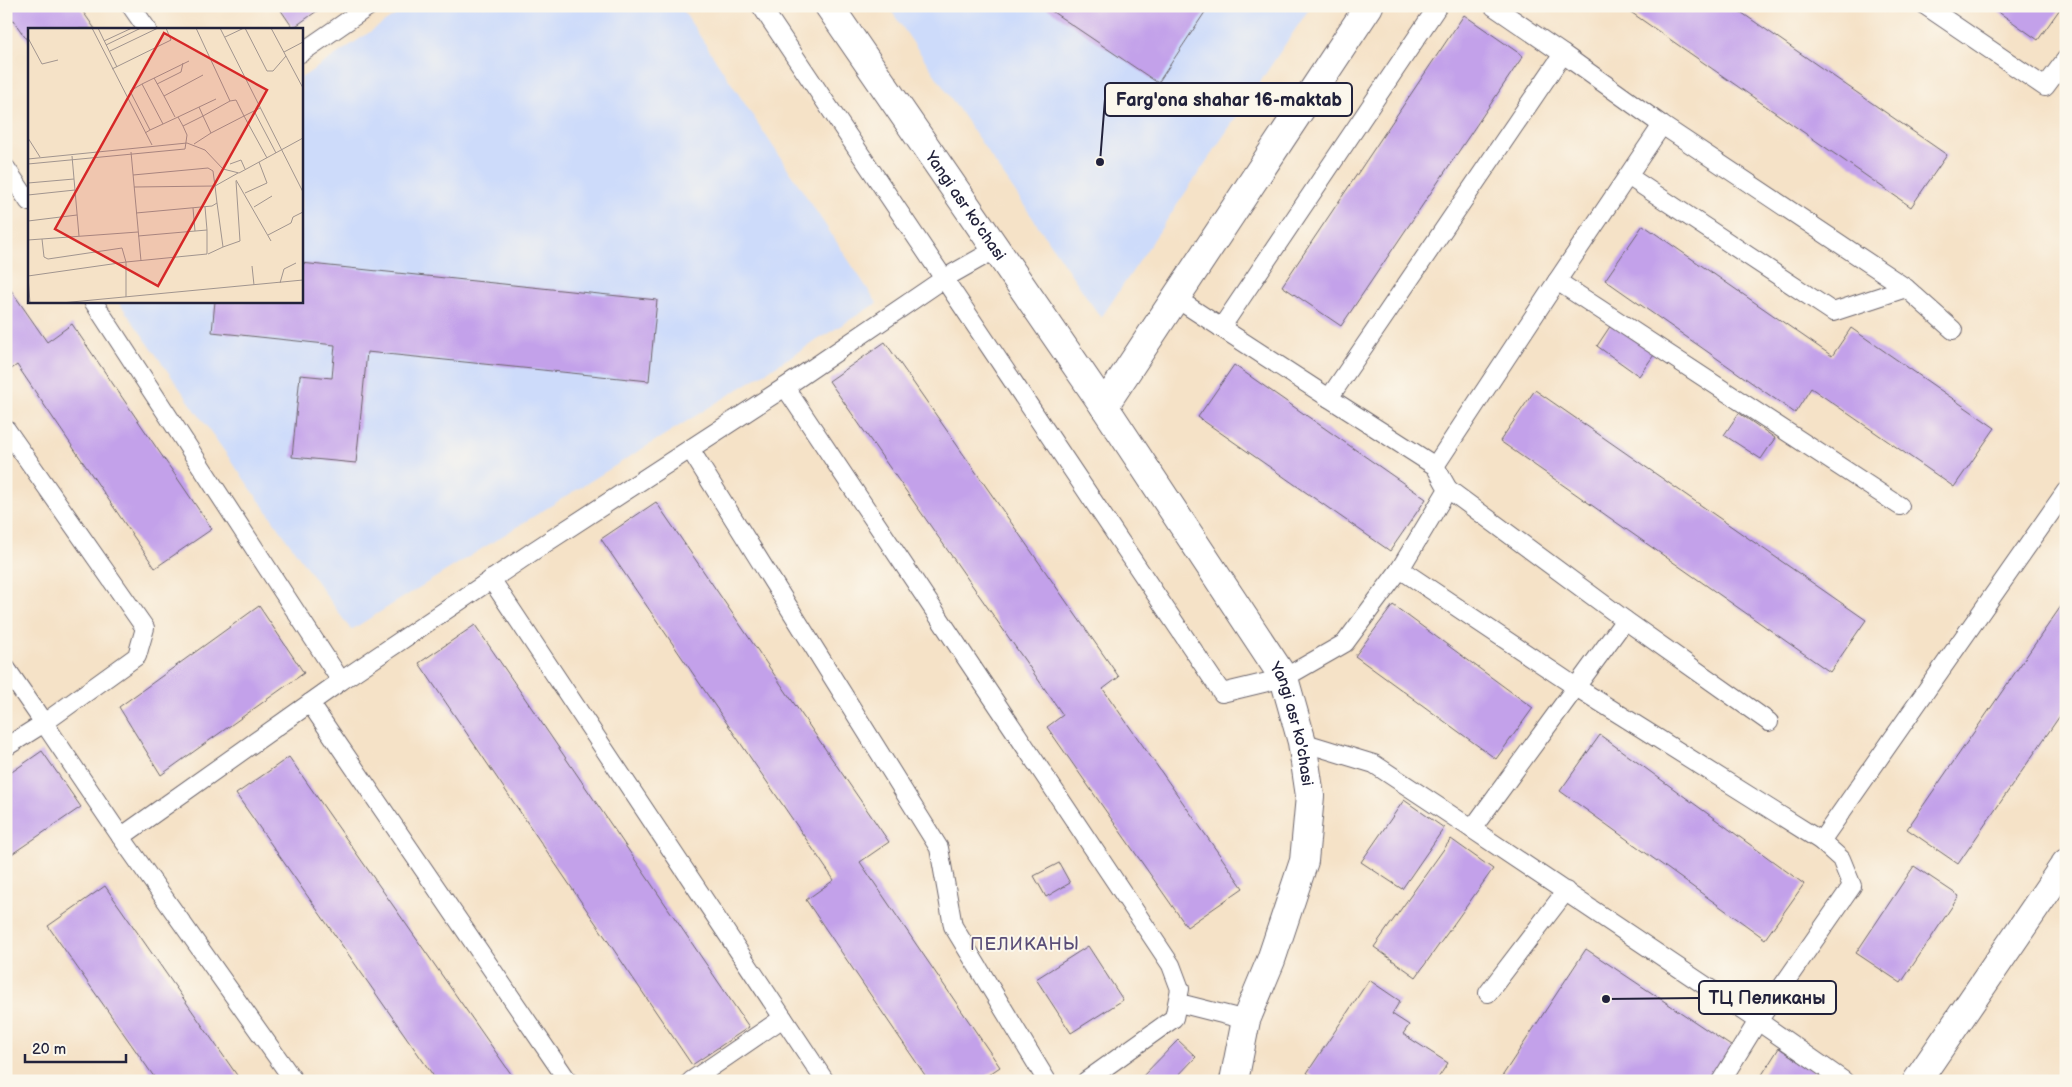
<svg xmlns="http://www.w3.org/2000/svg" width="2072" height="1087" font-family="'Balsamiq Sans',sans-serif">
<rect width="100%" height="100%" fill="#fbf7ec"/>
<filter id="ink" filterUnits="userSpaceOnUse"><feTurbulence type="fractalNoise" baseFrequency=".02" numOctaves="2"/><feDisplacementMap in="SourceGraphic" scale="10" xChannelSelector="R" yChannelSelector="G"/><feConvolveMatrix kernelMatrix="1 2 1 2 8 2 1 2 1" color-interpolation-filters="sRGB"/></filter>
<filter id="wash" filterUnits="userSpaceOnUse"><feTurbulence type="fractalNoise" baseFrequency=".0096" numOctaves="4" result="noise"/><feDisplacementMap in="SourceGraphic" scale="20" xChannelSelector="R" yChannelSelector="G"/><feGaussianBlur stdDeviation="1.12" result="paint"/><feColorMatrix in="noise" values="0 0 0 0 0 0 0 0 0 0 0 0 0 0 0 0 0 1.4 0 .05"/><feComposite in="paint" operator="in"/></filter>
<g filter="url(#wash)">
<rect width="100%" height="100%" fill="#f5e2c7"/>
<g fill="#cddbfa">
<polygon points="409,6 680,6 877,303 351,630 118,301 301,301 301,78"/>
<polygon points="888,6 1311,6 1101,318"/>
</g>
<g id="blocks">
<g fill="#c3a1ea">
<polygon points="6,6 79,6 95,29 29,29 29,43 6,10"/>
<polygon points="278,6 324,6 293,28"/>
<polygon points="1044,6 1209,6 1158,83"/>
<polygon points="1622,6 1732,6 1947,155 1911,207"/>
<polygon points="1990,6 2062,6 2038,40"/>
<polygon points="1464,15 1523,56 1341,326 1282,286"/>
<polygon points="1643,225 1832,356 1851,328 1995,428 1954,487 1811,388 1795,413 1605,280"/>
<polygon points="301,263 657,300 649,381 367,352 356,463 292,457 300,375 332,378 335,345 212,332 215,301 301,301"/>
<polygon points="6,283 47,342 72,324 212,529 155,568 17,365 6,373"/>
<polygon points="1613,322 1656,352 1639,376 1597,346"/>
<polygon points="885,342 1119,677 1103,689 1243,888 1187,927 1047,727 1063,715 829,381"/>
<polygon points="1234,365 1426,499 1390,551 1198,417"/>
<polygon points="1535,390 1866,620 1830,672 1500,441"/>
<polygon points="1739,413 1775,438 1761,459 1724,435"/>
<polygon points="656,502 889,842 860,862 1000,1067 979,1081 929,1081 806,900 834,880 601,539"/>
<polygon points="2066,599 2066,707 1958,864 1907,829"/>
<polygon points="1393,605 1533,708 1496,759 1355,656"/>
<polygon points="259,606 304,673 161,775 119,707"/>
<polygon points="475,625 749,1027 692,1065 419,663"/>
<polygon points="1600,735 1804,884 1765,939 1560,791"/>
<polygon points="42,751 81,807 6,858 6,776"/>
<polygon points="289,757 516,1081 437,1081 236,794"/>
<polygon points="1404,800 1444,828 1402,889 1361,862"/>
<polygon points="1451,839 1493,869 1416,977 1374,947"/>
<polygon points="1059,863 1070,883 1046,897 1034,876"/>
<polygon points="1914,866 1959,896 1901,983 1856,953"/>
<polygon points="105,886 241,1081 157,1081 48,926"/>
<polygon points="1088,946 1123,1000 1071,1033 1036,979"/>
<polygon points="1586,949 1734,1048 1712,1081 1499,1081"/>
<polygon points="1369,980 1400,1001 1392,1014 1409,1025 1403,1034 1448,1063 1436,1081 1319,1081 1307,1073"/>
<polygon points="1178,1040 1196,1057 1173,1081 1138,1081"/>
<polygon points="1779,1048 1829,1081 1758,1081"/>
</g>
</g>
</g>
<g filter="url(#ink)">
<use href="#blocks" fill-opacity="0" stroke="#6c656c" stroke-width="1"/>
<g fill="none" stroke-linecap="round" stroke-linejoin="round">
<defs>
<g id="service">
<polyline points="131,6 147,29"/>
<polyline points="761,6 1222,693 1284,678 1345,643 1400,569"/>
<polyline points="1926,6 2045,87 2066,59"/>
<polyline points="301,53 369,6"/>
<polyline points="1563,54 1662,125 1906,288 1953,330"/>
<polyline points="1662,125 1557,281 1900,506"/>
<polyline points="6,168 29,202"/>
<polyline points="1628,176 1833,312 1906,288"/>
<polyline points="1177,299 1329,398 1563,54 1493,6"/>
<polyline points="93,301 341,681"/>
<polyline points="1221,328 1438,6"/>
<polyline points="785,387 1171,965 1180,989 1174,1018 1086,1081"/>
<polyline points="6,429 145,628 137,656 44,723 6,668"/>
<polyline points="690,449 939,848 953,926 1047,1081"/>
<polyline points="1435,466 1557,281"/>
<polyline points="1448,489 1625,620 1769,722"/>
<polyline points="491,579 825,1081"/>
<polyline points="1625,620 1576,687 1821,841"/>
<polyline points="310,703 568,1081"/>
<polyline points="1302,742 1374,764 1472,829 1576,687 1400,569 1448,489 1435,466 1329,398"/>
<polyline points="6,747 44,723 121,837 294,1081"/>
<polyline points="1472,829 1758,1021 1721,1081"/>
<polyline points="121,837 341,681 535,550 785,387 945,278 996,249"/>
<polyline points="1488,993 1566,891"/>
<polyline points="1179,1003 1246,1020"/>
<polyline points="691,1081 783,1018"/>
<polyline points="1844,1081 1758,1021 1852,886 1841,859 1821,841 2066,491"/>
</g>
<g id="minor">
<path id="s1" d="M829 6 1104 406 1284 678 1302 742 1310 796 1304 861 1271 960 1246 1020 1234 1081"/>
<polyline points="1104,406 1369,6"/>
<polyline points="1917,1081 2066,863"/>
</g>
</defs>
<use href="#service" stroke="#6c656c" stroke-width="20"/>
<use href="#minor" stroke="#6c656c" stroke-width="30"/>
<use href="#service" stroke="#fff" stroke-width="18"/>
<use href="#minor" stroke="#fff" stroke-width="28"/>
</g>
</g>
<g text-anchor="middle" stroke-width="4" stroke-linejoin="round" paint-order="stroke">
<g font-size="16" fill="#22223b" stroke="#fbf7ec">
<text dy="6" stroke="none"><textPath href="#s1" startOffset="242">Yangi asr ko'chasi</textPath></text>
<text dy="6" stroke="none"><textPath href="#s1" startOffset="858">Yangi asr ko'chasi</textPath></text>
</g>
<g font-size="18" letter-spacing="1" fill="#5a4e78" stroke="#fbf7ec">
<text x="1025" y="950">ПЕЛИКАНЫ</text>
</g>
</g>
<g transform="translate(28 28)">
<rect width="275" height="275" fill="#f5e2c7"/>
<path fill="none" stroke="#a1958f" stroke-width="1" d="M64 0 124 117M70 0 89 39M168 0 202 73 208 72 216 88 232 80M192 0 275 164M217 0 239 43H245L258 28M243 0 275 60M197 9 216 0M0 10 14 36 30 32M76 13 104 0M78 17 113 0M82 23 130 0M256 24 275 14M84 41 143 12 138 0M126 50 136 68 175 47M114 56 161 33M129 56 153 44 155 35M136 68 147 89M171 79 175 88 202 73M226 83 248 125M150 89 188 71M135 96 150 89 155 98 175 88 183 105 166 116M117 105 122 102 135 96 114 56 102 63 122 102M183 105 216 88 239 130M0 110 12 129M103 124 113 233M44 128 51 208M0 131 159 115 177 122 195 141 211 145 275 110M0 136 157 121 159 107 155 98M202 136 213 132 217 141M105 147 180 140 185 143 187 158 106 159M208 152 243 213M0 155 46 151M217 165 239 155 231 134M0 167 47 162M189 175 195 219 212 213 208 153M226 179 244 168M165 180 167 203M108 185 184 178 189 175 187 158 210 145M0 193 49 187M240 207 263 195 265 189 275 184M110 208 179 202 177 179M0 212 110 204M180 226 195 219M224 238 226 257M252 255 256 241 268 235M98 269V234L179 226V202M2 275 0 248 98 234 94 220 20 231 16 229 14 211M33 275 275 252"/>
<path fill="#d62828" fill-opacity="0.15" stroke="#d62828" stroke-width="2.5" d="M136 5 239 62 130 258 27 201Z"/>
<rect width="275" height="275" fill="none" stroke="#22223b" stroke-width="2.5"/>
</g>
<path fill="none" stroke="#22223b" stroke-width="2" d="M1100 162L1105 99M1606 999L1699 998"/>
<g fill="#22223b" stroke="#fbf7ec" stroke-width="2">
<circle cx="1100" cy="162" r="5"/>
<circle cx="1606" cy="999" r="5"/>
</g>
<g fill="#fbf7ec" stroke="#22223b" stroke-width="2">
<rect x="1105" y="83" width="247" height="33" rx="5"/>
<rect x="1699" y="981" width="137" height="33" rx="5"/>
</g>
<g font-size="18" text-anchor="middle" font-weight="bold" fill="#22223b">
<text x="1229" y="106">Farg'ona shahar 16-maktab</text>
<text x="1767" y="1004">ТЦ Пеликаны</text>
</g>
<rect width="2072" height="1087" fill="none" stroke="#fbf7ec" stroke-width="25"/>
<path d="M25 1054v8h101v-8" fill="none" stroke="#22223b" stroke-width="2.5"/>
<text x="32" y="1054" font-size="15" fill="#22223b" stroke="#fbf7ec" stroke-width="4" paint-order="stroke">20 m</text>
</svg>
